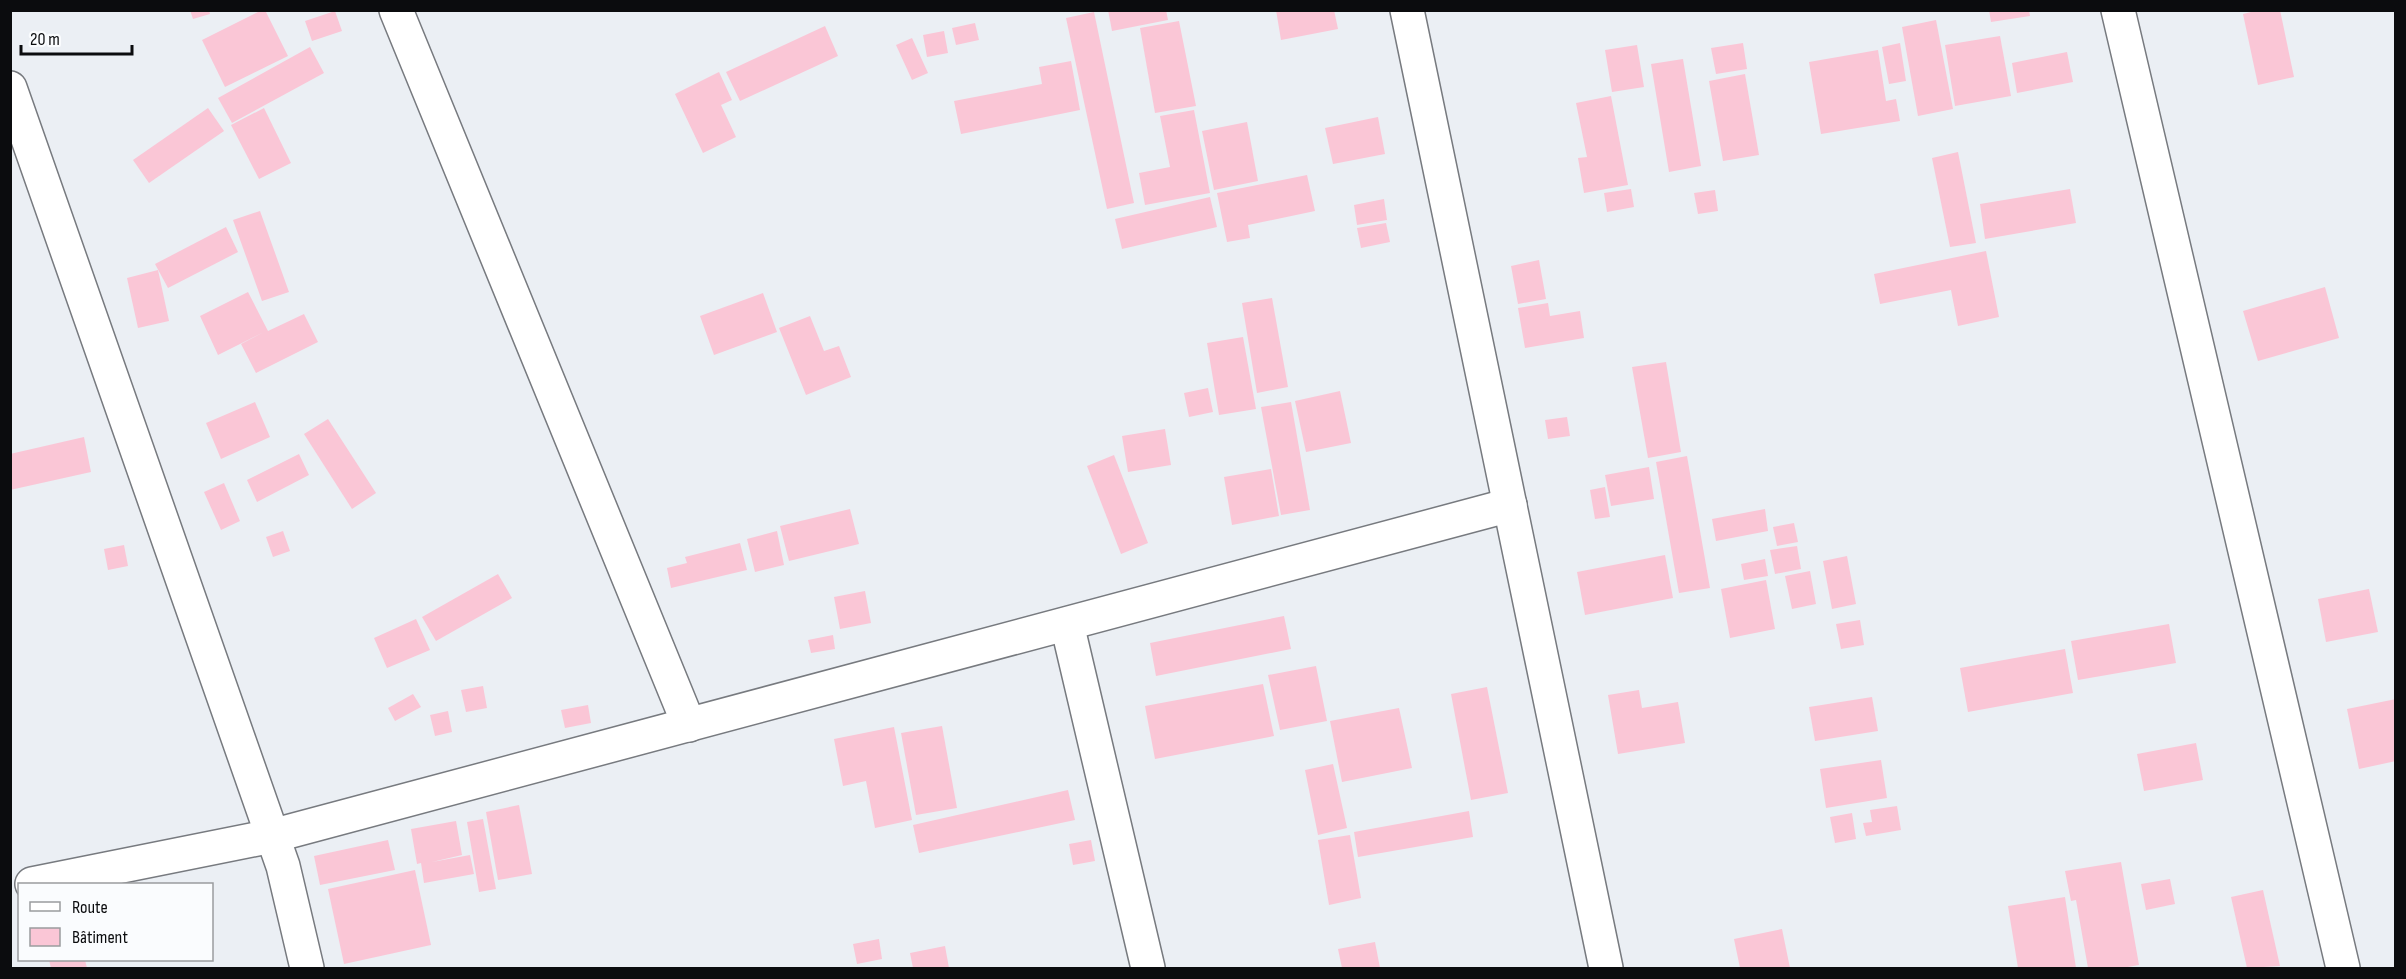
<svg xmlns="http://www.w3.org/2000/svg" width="2406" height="979" font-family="'Sofia Sans Condensed',sans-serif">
<rect width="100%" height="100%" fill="#ebeff4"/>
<g fill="#fac6d6">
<polygon points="190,10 209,10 210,14 193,19"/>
<polygon points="262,10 265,10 288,56 225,87 202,40"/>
<polygon points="1108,10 1166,10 1168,20 1112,31"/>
<polygon points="1276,10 1334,10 1338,29 1281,40"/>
<polygon points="1989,10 2029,10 2030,16 1991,22"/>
<polygon points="2259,10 2280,10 2294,77 2258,85 2243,14"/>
<polygon points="335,11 342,31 312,41 305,21"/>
<polygon points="1094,12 1134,203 1107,209 1066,18"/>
<polygon points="1936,20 1953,109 1918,116 1902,27"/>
<polygon points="1179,21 1196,106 1155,113 1140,28"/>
<polygon points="975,23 979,40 956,45 952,28"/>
<polygon points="825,26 838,56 740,101 726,72"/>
<polygon points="944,31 948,53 927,57 923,35"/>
<polygon points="2000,36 2011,96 1955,106 1945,45"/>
<polygon points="912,38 928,73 912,80 896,45"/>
<polygon points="1743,43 1747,69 1716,74 1711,48"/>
<polygon points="1900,43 1906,81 1889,84 1882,47"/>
<polygon points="1637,45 1644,87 1612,92 1605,50"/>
<polygon points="310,47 324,73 232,123 218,98"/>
<polygon points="1878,50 1886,101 1896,99 1900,121 1821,134 1809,62"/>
<polygon points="2067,52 2073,82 2017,93 2012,63"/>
<polygon points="1683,59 1701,166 1669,172 1651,64"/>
<polygon points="1071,61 1080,110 961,134 954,101 1042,84 1039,67"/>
<polygon points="719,72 732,100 721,105 736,137 703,153 675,94"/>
<polygon points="1745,74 1759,155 1723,161 1709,81"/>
<polygon points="1611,96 1628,185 1584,193 1578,158 1587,157 1576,103"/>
<polygon points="208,108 224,131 149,183 133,160"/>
<polygon points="264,108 291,163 259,179 231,125"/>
<polygon points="1194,110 1210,193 1145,205 1139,173 1170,167 1160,116"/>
<polygon points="1378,117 1385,154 1333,164 1325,128"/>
<polygon points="1247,122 1258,181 1214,190 1202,131"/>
<polygon points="1958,152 1976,243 1950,247 1932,158"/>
<polygon points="1307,175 1315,211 1248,225 1250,238 1227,242 1217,193"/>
<polygon points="1631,189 1634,207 1607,212 1604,193"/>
<polygon points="2070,189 2076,223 1985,239 1980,204"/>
<polygon points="1715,190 1718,211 1698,214 1694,193"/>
<polygon points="1210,197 1217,227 1122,249 1115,219"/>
<polygon points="1384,199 1387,220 1357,225 1354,205"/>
<polygon points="260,211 289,292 262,301 233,220"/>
<polygon points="1386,223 1390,242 1361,248 1357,228"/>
<polygon points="226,227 238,252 168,288 155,264"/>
<polygon points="1986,251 1999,317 1958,326 1951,290 1880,304 1874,274"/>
<polygon points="1539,260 1546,299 1518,304 1511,266"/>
<polygon points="158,270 169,321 138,328 127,278"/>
<polygon points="2325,287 2339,338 2258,361 2243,311"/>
<polygon points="248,292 268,331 304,314 318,342 256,373 241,344 264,332 218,355 200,316"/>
<polygon points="763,293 777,332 714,355 700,316"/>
<polygon points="1272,298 1288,387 1257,393 1242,303"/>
<polygon points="1548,303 1550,316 1580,311 1584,338 1525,348 1518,308"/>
<polygon points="810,316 824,351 839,346 851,377 806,395 779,328"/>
<polygon points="1243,337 1256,409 1219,415 1207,343"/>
<polygon points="1666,362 1681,452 1648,458 1632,367"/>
<polygon points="1208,388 1213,412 1189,417 1184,393"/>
<polygon points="1340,391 1351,443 1306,452 1295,401"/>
<polygon points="255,402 270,437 221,459 206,423"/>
<polygon points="1291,402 1310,510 1281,515 1261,407"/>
<polygon points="1567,417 1570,436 1548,439 1545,420"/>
<polygon points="328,419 376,493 352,509 304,434"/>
<polygon points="1165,429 1171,465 1128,472 1122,436"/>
<polygon points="84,437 91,472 10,490 10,454"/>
<polygon points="299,454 309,475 257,502 247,480"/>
<polygon points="1114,455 1148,543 1121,554 1087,466"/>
<polygon points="1687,456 1710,588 1679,593 1656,462"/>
<polygon points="1649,467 1654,499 1611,506 1605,475"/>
<polygon points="1271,469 1279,516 1232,525 1224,477"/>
<polygon points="224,483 240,521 221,530 204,492"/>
<polygon points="1605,487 1610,517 1595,519 1590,490"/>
<polygon points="850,509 859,544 789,561 780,526"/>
<polygon points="1765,509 1768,531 1716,541 1712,519"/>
<polygon points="1794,523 1798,542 1777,546 1773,527"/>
<polygon points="283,531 290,551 273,557 266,537"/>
<polygon points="777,531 784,565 755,572 747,539"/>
<polygon points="740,543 747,570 671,588 667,568 687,563 685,557"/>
<polygon points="124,545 128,566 108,570 104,549"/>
<polygon points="1797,546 1801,569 1775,574 1770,550"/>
<polygon points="1665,555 1673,598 1585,615 1577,572"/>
<polygon points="1847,556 1856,604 1832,609 1823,561"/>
<polygon points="1765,559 1768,576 1744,580 1741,564"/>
<polygon points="1810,571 1816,604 1792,609 1785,576"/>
<polygon points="498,574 512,598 436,641 422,617"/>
<polygon points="1766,580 1775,629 1730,638 1721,589"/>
<polygon points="2369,589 2378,632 2326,642 2318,599"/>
<polygon points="865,591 871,623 840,629 834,597"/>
<polygon points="1284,616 1291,649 1156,676 1150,643"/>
<polygon points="416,619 430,650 387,668 374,638"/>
<polygon points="1860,620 1864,645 1841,649 1836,624"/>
<polygon points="2169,624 2176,663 2078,680 2071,641"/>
<polygon points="833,635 835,649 811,653 808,640"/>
<polygon points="2065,649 2073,693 1968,712 1960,668"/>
<polygon points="1316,666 1327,721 1280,730 1268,675"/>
<polygon points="1263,684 1274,736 1155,759 1145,706"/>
<polygon points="483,686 487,708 466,712 461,690"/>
<polygon points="1487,687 1508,793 1471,800 1451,694"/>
<polygon points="1639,690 1642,708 1678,702 1685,743 1618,754 1608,695"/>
<polygon points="413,694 421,707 395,721 388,708"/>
<polygon points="1872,697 1878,731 1815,741 1809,707"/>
<polygon points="2396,699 2396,761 2359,769 2347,709"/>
<polygon points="588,705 591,723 565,728 561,710"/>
<polygon points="1399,708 1412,768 1342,782 1330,721"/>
<polygon points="448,711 452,732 435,736 430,715"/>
<polygon points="942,726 957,808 916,815 901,733"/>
<polygon points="894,727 912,820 875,828 866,781 843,786 834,739"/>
<polygon points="2196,743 2203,780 2144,791 2137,754"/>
<polygon points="1881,760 1887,798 1826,808 1820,769"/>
<polygon points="1333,764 1347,828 1318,835 1305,770"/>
<polygon points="1068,790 1075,820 919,853 913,825"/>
<polygon points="519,805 532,874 498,880 486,812"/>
<polygon points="1897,806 1901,830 1866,836 1863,823 1872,822 1870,810"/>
<polygon points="1469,811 1473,837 1358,857 1354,832"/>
<polygon points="1852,813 1856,839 1835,843 1830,817"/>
<polygon points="483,819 496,889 479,892 467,822"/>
<polygon points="456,821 462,855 432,862 470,855 474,874 424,883 421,863 417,864 411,829"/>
<polygon points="1350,835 1361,898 1329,905 1318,840"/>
<polygon points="388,840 395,870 320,885 314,856"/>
<polygon points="1091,840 1095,861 1073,865 1069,844"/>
<polygon points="2121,862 2139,965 2122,968 2088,968 2076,900 2071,901 2065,871"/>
<polygon points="415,870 431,945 344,964 328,889"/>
<polygon points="2170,879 2175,904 2146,910 2141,884"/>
<polygon points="2263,890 2280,966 2247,968 2231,897"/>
<polygon points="2065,897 2076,968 2018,968 2008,906"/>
<polygon points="1782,929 1790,968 1740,968 1734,939"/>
<polygon points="879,939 882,959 857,964 853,944"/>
<polygon points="1375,942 1380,968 1342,968 1338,949"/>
<polygon points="945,946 949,968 913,968 910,953"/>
<polygon points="49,960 85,960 87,968 51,968"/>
</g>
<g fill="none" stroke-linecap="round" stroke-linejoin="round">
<defs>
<g id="minor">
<polyline points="396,10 689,725"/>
<polyline points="1407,10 1606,968"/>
<polyline points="2118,10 2343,968"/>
<polyline points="10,88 283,866 307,968"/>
<polyline points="1067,624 1148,968"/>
<polyline points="32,884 272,836 1510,505"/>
</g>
</defs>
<use href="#minor" stroke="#777a7f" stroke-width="36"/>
<use href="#minor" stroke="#fff" stroke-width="33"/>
</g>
<rect width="2406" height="979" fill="none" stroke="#0b0c0e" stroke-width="24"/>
<rect x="18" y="883" width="195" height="78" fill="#fafcfe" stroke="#9a9c9e" stroke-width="1.5"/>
<rect x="30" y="902" width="30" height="9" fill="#ffffff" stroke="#9a9c9e" stroke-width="1.5"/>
<text x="72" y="913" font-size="18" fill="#0b0c0e">Route</text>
<rect x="30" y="928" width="30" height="18" fill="#fac6d6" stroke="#9a9c9e" stroke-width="1.5"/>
<text x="72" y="943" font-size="18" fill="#0b0c0e">Bâtiment</text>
<path d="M21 45v9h111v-9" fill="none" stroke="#0b0c0e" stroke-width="3"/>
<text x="30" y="45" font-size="18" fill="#0b0c0e" stroke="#fafcfe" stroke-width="4.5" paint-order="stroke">20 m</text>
</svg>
